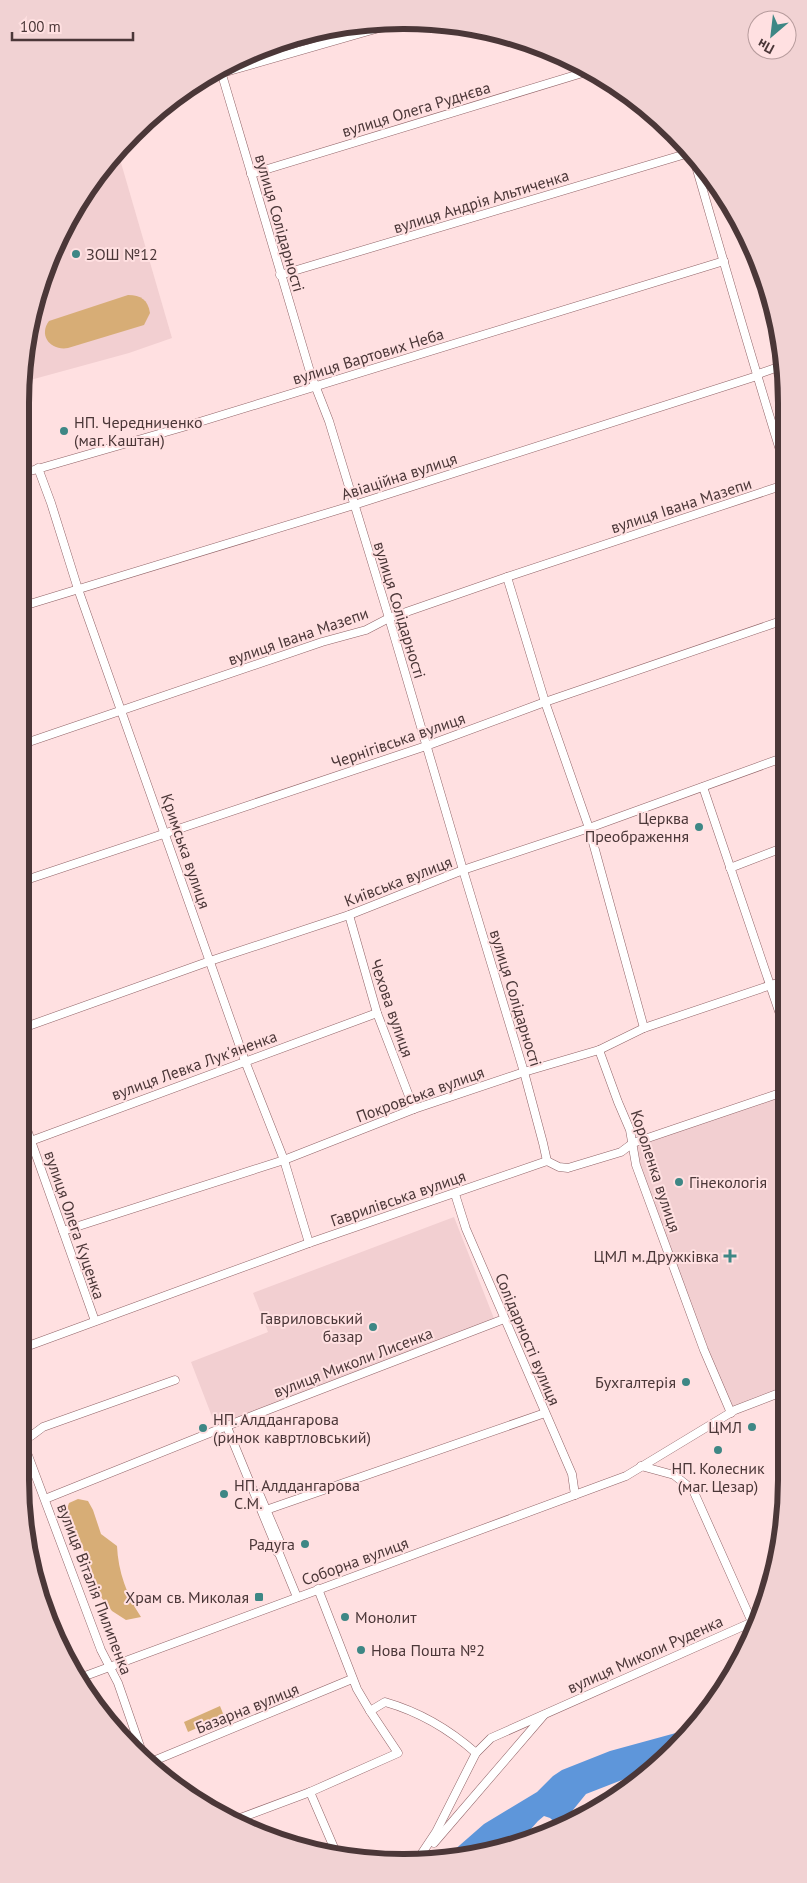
<svg xmlns="http://www.w3.org/2000/svg" width="807" height="1883" font-family="'PT Sans',sans-serif">
<rect width="100%" height="100%" fill="#ffe0e1"/>
<g fill="#f2cfd1">
<polygon points="117,149 172,338 129,353 23,382 40,280 72,212"/>
<polygon points="786,1094 787,1385 732,1406 708,1349 639,1163 637,1145"/>
<polygon points="454,1217 495,1321 216,1427 191,1362 268,1332 253,1293"/>
</g>
<g fill="#d7ad76">
<path d="M128 295C141 295 148 300 150 313L144 325 68 348C51 351 38 336 49 321Z"/>
<path d="M78 1499 88 1501 93 1510 101 1534 117 1546C118 1571 127 1596 141 1617L126 1620 112 1611 101 1597 79 1537 71 1525 66 1512 69 1503Z"/>
<polygon points="220,1706 224,1716 188,1732 184,1722"/>
</g>
<polygon fill="#5e96da" points="694,1728 658,1766 586,1794 564,1821 558,1825 550,1818 544,1816 538,1821 522,1839 478,1856 444,1859 484,1824 537,1792 553,1776 562,1770 610,1751"/>
<g fill="none" stroke-linecap="round" stroke-linejoin="round">
<defs>
<g id="minor">
<polyline points="220,68 311,375 329,421 389,618 463,870 524,1072 543,1143 547,1161"/>
<polyline points="222,73 400,22"/>
<path d="M693 156C723 259 752 361 784 463"/>
<polyline points="251,174 589,71"/>
<polyline points="280,275 689,153"/>
<polyline points="38,468 51,503 78,589 245,1061 284,1160 309,1243"/>
<polyline points="20,474 183,427 724,261"/>
<polyline points="507,577 545,702 589,828 644,1028"/>
<polyline points="20,607 354,505 757,376 761,373 784,365"/>
<polyline points="20,745 322,642 366,630 389,618 507,577 784,485"/>
<polyline points="703,787 786,1032"/>
<polyline points="730,868 785,847"/>
<polyline points="20,882 426,746 545,702 784,620"/>
<polyline points="349,915 377,1013 414,1109"/>
<polyline points="20,1029 210,961 349,915 463,870 589,828 785,757"/>
<polyline points="599,1050 618,1102 630,1130 636,1165 704,1350 731,1413"/>
<polyline points="20,1110 95,1321"/>
<polyline points="20,1145 377,1013"/>
<polyline points="455,1194 466,1229 572,1474 575,1495"/>
<polyline points="63,1231 284,1160 414,1109 524,1072 599,1050 644,1028 786,980"/>
<polyline points="20,1349 309,1243 547,1161 559,1167 568,1168 621,1152 633,1143 786,1091"/>
<polyline points="227,1427 297,1597"/>
<polyline points="20,1434 101,1650 118,1683 143,1755"/>
<polyline points="20,1441 31,1436 43,1427 175,1380"/>
<polyline points="641,1466 674,1475 693,1490 752,1622"/>
<polyline points="259,1493 280,1542 277,1552"/>
<polyline points="45,1499 257,1414 504,1319"/>
<polyline points="266,1510 545,1413"/>
<path d="M318 1589 357 1689 370 1711 385 1702C420 1712 449 1729 476 1753"/>
<polyline points="77,1679 626,1476 735,1410 787,1390"/>
<polyline points="151,1762 352,1679"/>
<polyline points="310,1792 338,1857"/>
<polyline points="235,1820 310,1792 398,1753 370,1711"/>
<polyline points="434,1843 544,1715"/>
<polyline points="416,1862 436,1832 476,1753 491,1738 757,1620"/>
</g>
</defs>
<use href="#minor" stroke="#906367" stroke-width="9"/>
<use href="#minor" stroke="#fff" stroke-width="8"/>
</g>
<g fill="#3e8785" stroke="#ffe0e1" stroke-width="2">
<circle cx="76" cy="254" r="5"/>
<circle cx="64" cy="431" r="5"/>
<circle cx="699" cy="827" r="5"/>
<circle cx="679" cy="1182" r="5"/>
<path d="M727.5 1248.5h5v5h5v5h-5v5h-5v-5h-5v-5h5z"/>
<circle cx="373" cy="1327" r="5"/>
<circle cx="686" cy="1382" r="5"/>
<circle cx="752" cy="1427" r="5"/>
<circle cx="203" cy="1428" r="5"/>
<circle cx="718" cy="1450" r="5"/>
<circle cx="224" cy="1494" r="5"/>
<circle cx="305" cy="1544" r="5"/>
<rect x="254" y="1592" width="10" height="10" rx="2.5"/>
<circle cx="345" cy="1617" r="5"/>
<circle cx="361" cy="1650" r="5"/>
</g>
<g text-anchor="middle" stroke-width="4" stroke-linejoin="round" paint-order="stroke">
<g font-size="16" fill="#4b3738" stroke="#ffe0e1">
<text transform="translate(416 109) rotate(-17)" y="6">вулиця Олега Руднєва</text>
<text transform="translate(481 201) rotate(-17)" y="6">вулиця Андрія Альтиченка</text>
<text transform="translate(280 223) rotate(74)" y="6">вулиця Солідарності</text>
<text transform="translate(368 356) rotate(-17)" y="6">вулиця Вартових Неба</text>
<text transform="translate(399 476) rotate(-18)" y="6">Авіаційна вулиця</text>
<text transform="translate(681 505) rotate(-18)" y="6">вулиця Івана Мазепи</text>
<text transform="translate(400 610) rotate(73)" y="6">вулиця Солідарності</text>
<text transform="translate(298 636) rotate(-19)" y="6">вулиця Івана Мазепи</text>
<text transform="translate(398 740) rotate(-19)" y="6">Чернігівська вулиця</text>
<text transform="translate(186 851) rotate(71)" y="6">Кримська вулиця</text>
<text transform="translate(398 881) rotate(-21)" y="6">Київська вулиця</text>
<text transform="translate(516 998) rotate(73)" y="6">вулиця Солідарності</text>
<text transform="translate(392 1008) rotate(71)" y="6">Чехова вулиця</text>
<text transform="translate(194 1065) rotate(-20)" y="6">вулиця Левка Лук'яненка</text>
<text transform="translate(420 1094) rotate(-20)" y="6">Покровська вулиця</text>
<text transform="translate(656 1171) rotate(72)" y="6">Короленка вулиця</text>
<text transform="translate(398 1198) rotate(-19)" y="6">Гаврилівська вулиця</text>
<text transform="translate(75 1225) rotate(71)" y="6">вулиця Олега Куценка</text>
<text transform="translate(528 1339) rotate(67)" y="6">Солідарності вулиця</text>
<text transform="translate(353 1362) rotate(-21)" y="6">вулиця Миколи Лисенка</text>
<text transform="translate(355 1561) rotate(-20)" y="6">Соборна вулиця</text>
<text transform="translate(95 1589) rotate(69)" y="6">вулиця Віталія Пилипенка</text>
<text transform="translate(645 1654) rotate(-24)" y="6">вулиця Миколи Руденка</text>
<text transform="translate(247 1708) rotate(-22)" y="6">Базарна вулиця</text>
</g>
<g font-size="16" fill="#4b3738" stroke="#ffe0e1" text-anchor="start">
<text x="86" y="260">ЗОШ №12</text>
<text x="74" y="428">НП. Чередниченко<tspan x="74" dy="18">(маг. Каштан)</tspan></text>
<text x="689" y="824" text-anchor="end">Церква<tspan x="689" dy="18">Преображення</tspan></text>
<text x="689" y="1188">Гінекологія</text>
<text x="719" y="1262" text-anchor="end">ЦМЛ м.Дружківка</text>
<text x="363" y="1324" text-anchor="end">Гавриловський<tspan x="363" dy="18">базар</tspan></text>
<text x="676" y="1388" text-anchor="end">Бухгалтерія</text>
<text x="213" y="1425">НП. Алддангарова<tspan x="213" dy="18">(ринок кавртловський)</tspan></text>
<text x="742" y="1433" text-anchor="end">ЦМЛ</text>
<text x="718" y="1474" text-anchor="middle">НП. Колесник<tspan x="718" dy="18">(маг. Цезар)</tspan></text>
<text x="234" y="1491">НП. Алддангарова<tspan x="234" dy="18">С.М.</tspan></text>
<text x="295" y="1550" text-anchor="end">Радуга</text>
<text x="249" y="1603" text-anchor="end">Храм св. Миколая</text>
<text x="355" y="1623">Монолит</text>
<text x="371" y="1656">Нова Пошта №2</text>
</g>
</g>
<path d="M0 0H807V1883H0ZM403 29H404A374 374 0 0 1 778 403V1480A374 374 0 0 1 404 1854H403A374 374 0 0 1 29 1480V403A374 374 0 0 1 403 29Z" fill="#f1d2d3" fill-rule="evenodd"/>
<path fill="none" stroke="#4b3738" stroke-width="6" d="M403 29H404A374 374 0 0 1 778 403V1480A374 374 0 0 1 404 1854H403A374 374 0 0 1 29 1480V403A374 374 0 0 1 403 29Z"/>
<g transform="translate(772 35) rotate(208)"><circle r="24" fill="#ffe0e1" stroke="#b79c9d"/>
<path d="M0-4L9 19L0 12L-9 19Z" fill="#3e8785"/>
<text y="-8" font-size="14" font-weight="bold" text-anchor="middle" fill="#4b3738">Пн</text>
</g>
<path d="M12 32v8h121v-8" fill="none" stroke="#4b3738" stroke-width="2.5"/>
<text x="20" y="32" font-size="15" fill="#4b3738" stroke="#ffe0e1" stroke-width="4" paint-order="stroke">100 m</text>
</svg>
